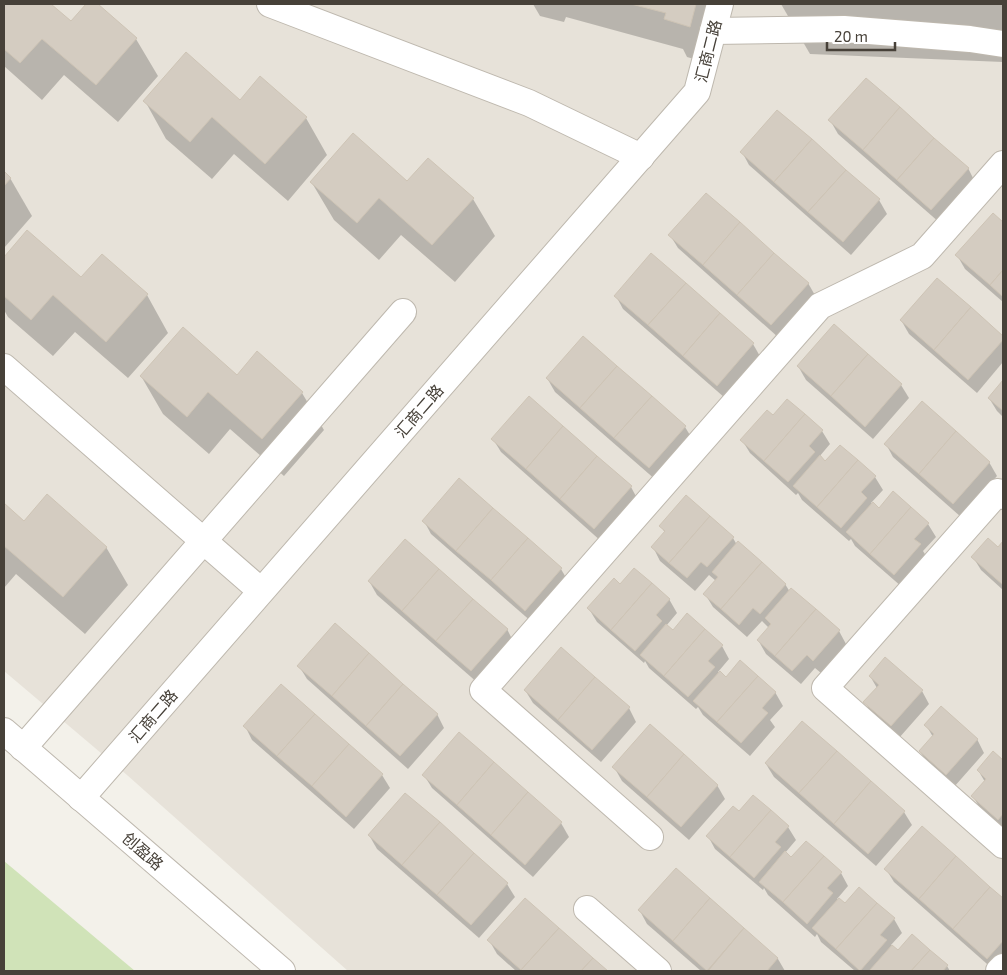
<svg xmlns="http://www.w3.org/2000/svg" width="1007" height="975" font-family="'Exo 2','Noto Sans SC',sans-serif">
<rect width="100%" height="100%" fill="#f3f1ea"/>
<polygon fill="#e7e2d9" points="4,4 1003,4 1003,971 348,971 127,775 4,671"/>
<polygon fill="#d0e3b8" points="4,861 135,971 4,971"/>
<g fill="#0003">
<polygon points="4,4 49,4 71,23 87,4 96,4 136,39 158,76 118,122 64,75 42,100 4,66"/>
<polygon points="533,4 724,4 711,64 687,57 683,49 566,17 564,22 540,16"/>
<polygon points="781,4 1002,4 1003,62 810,54"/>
<polygon points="145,101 240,101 306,118 327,155 288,201 234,154 212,179 166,139"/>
<polygon points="778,111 879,200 887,214 851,255 749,165 742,152"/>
<polygon points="830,120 968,168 975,182 940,223 838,134"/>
<polygon points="4,173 10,178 32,216 4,248"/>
<polygon points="408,182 473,199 495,236 455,282 401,235 379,260 334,220 312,183"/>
<polygon points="993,215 1003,224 1003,302 965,269 957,255"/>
<polygon points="27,232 81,279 147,295 168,333 128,378 75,332 53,356 8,317 4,310 4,258"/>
<polygon points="670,235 808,283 816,297 779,338 678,248"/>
<polygon points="652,255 753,344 761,358 725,398 623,309 616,296"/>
<polygon points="937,279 1003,337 1003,362 977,393 909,334 901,320"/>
<polygon points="834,326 901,385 909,398 873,439 806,380 798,366"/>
<polygon points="141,376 237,376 302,393 324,430 284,476 230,429 209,454 163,414"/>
<polygon points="547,378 685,427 693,440 657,481 555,392"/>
<polygon points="1003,382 1003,417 997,411 989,398"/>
<polygon points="773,417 822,431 830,444 819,457 826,463 875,477 883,490 871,503 879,510 928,524 936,537 923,551 928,559 902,587 855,546 851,539 849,541 802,500 798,493 796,495 750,453 742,440"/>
<polygon points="493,439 631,487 638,500 602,542 501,452"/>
<polygon points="886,444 989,462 997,476 961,517 893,457"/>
<polygon points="459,480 561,569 569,583 533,623 431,534 424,521"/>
<polygon points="4,505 24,522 106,547 128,585 85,634 16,574 4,588"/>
<polygon points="661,526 733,538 737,545 785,584 790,592 839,631 846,644 821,673 815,668 801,684 766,654 758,640 769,628 762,621 747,637 713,607 705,594 716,581 709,575 695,591 660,561 653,547 665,533"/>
<polygon points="1003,543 1003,590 981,570 973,557 998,548"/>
<polygon points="369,581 507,629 514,643 479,684 377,595"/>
<polygon points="620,586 669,599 677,613 666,626 673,632 722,646 729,659 718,672 726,678 775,692 783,706 770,720 775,727 750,756 703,715 698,707 696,709 649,668 645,661 644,663 597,622 589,609"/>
<polygon points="299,666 437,714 444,728 408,769 307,679"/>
<polygon points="870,676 922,691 929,704 899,738 873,716 865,702 877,688"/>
<polygon points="525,690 629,708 636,722 601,762 533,703"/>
<polygon points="926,725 977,739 984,753 954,787 928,765 920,751 933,737"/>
<polygon points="245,726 382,775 390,788 354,829 252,740"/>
<polygon points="460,734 561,823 569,837 533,877 432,788 424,775"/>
<polygon points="993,753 1003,762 1003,830 981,810 973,796 985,782 978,770"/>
<polygon points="766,764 904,812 912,825 876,866 774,777"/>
<polygon points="614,767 717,785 725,799 689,840 622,781"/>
<polygon points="739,813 788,827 796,840 785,853 792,858 841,873 848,886 837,899 845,905 894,919 902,933 891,945 898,952 912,936 947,966 950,971 855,971 821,942 817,934 815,937 768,895 764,888 763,890 715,849 708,836"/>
<polygon points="922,828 1003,900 1003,963 995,971 894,882 886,869"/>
<polygon points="369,835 507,884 515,897 479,938 377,849"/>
<polygon points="676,870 778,959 785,971 701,971 647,924 640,911"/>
<polygon points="525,900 607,971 516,971 497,954 489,940"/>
</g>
<g fill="#d4ccc1" stroke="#cec4b5">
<polygon points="4,4 51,4 71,21 86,4 98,4 137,38 96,85 42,39 20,63 4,49"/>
<polygon points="631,4 696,4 690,27 664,19 666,13"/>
<polygon points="186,52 240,100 260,76 307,117 265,164 212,117 190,142 143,101"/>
<polygon points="866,78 900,107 863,150 828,120"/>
<polygon points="900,107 934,138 897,180 863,150"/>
<polygon points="777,110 812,139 774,182 740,152"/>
<polygon points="353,133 407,181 428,158 474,198 432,245 379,198 357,223 310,182"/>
<polygon points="934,138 969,168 931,210 897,180"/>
<polygon points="812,139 846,170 808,212 774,182"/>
<polygon points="846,170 880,199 843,242 808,212"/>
<polygon points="4,171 11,178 4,186"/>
<polygon points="706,193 740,222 703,265 668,235"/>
<polygon points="993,213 1003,222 1003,270 990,285 955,255"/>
<polygon points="740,222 774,253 737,295 703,265"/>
<polygon points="27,230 81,277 102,254 148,294 106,342 53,295 31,320 4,296 4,257"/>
<polygon points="651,253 686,283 648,325 614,296"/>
<polygon points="774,253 809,283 771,325 737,295"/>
<polygon points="1003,270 1003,297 990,285"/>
<polygon points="937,278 971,307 934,350 900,320"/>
<polygon points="686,283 720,313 683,356 648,325"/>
<polygon points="971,307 1003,336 1003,340 968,380 934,350"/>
<polygon points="720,313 754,343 717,386 683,356"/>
<polygon points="834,324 868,354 831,396 797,366"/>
<polygon points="183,327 237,375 257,351 303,392 262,439 208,392 187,417 140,376"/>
<polygon points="583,336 617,366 580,408 546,378"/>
<polygon points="868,354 902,384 865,427 831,396"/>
<polygon points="617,366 652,396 614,438 580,408"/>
<polygon points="1003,380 1003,411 988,398"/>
<polygon points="529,396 563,426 526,469 491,439"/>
<polygon points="652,396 686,426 649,468 614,438"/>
<polygon points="787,399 805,414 764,461 740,440 767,410 773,415"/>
<polygon points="922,401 956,431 919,474 884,444"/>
<polygon points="805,414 823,430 809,446 815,452 788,482 764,461"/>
<polygon points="563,426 597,456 560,499 526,469"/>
<polygon points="956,431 990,462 953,504 919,474"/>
<polygon points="840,445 858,460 817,507 793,486 820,455 825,461"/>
<polygon points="597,456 632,486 594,529 560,499"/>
<polygon points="858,460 876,476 861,492 867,498 841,528 817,507"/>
<polygon points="459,478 493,508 456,551 422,521"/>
<polygon points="893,491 911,507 870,554 846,532 873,502 879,508"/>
<polygon points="47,494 107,547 63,597 4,546 4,503 24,521"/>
<polygon points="686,495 710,516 669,563 651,547 665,531 659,526"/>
<polygon points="911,507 929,523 914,539 921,544 894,575 870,554"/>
<polygon points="493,508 528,538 491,580 456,551"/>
<polygon points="710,516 734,537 707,567 701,562 687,578 669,563"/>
<polygon points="528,538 562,568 525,611 491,580"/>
<polygon points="988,538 998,547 1003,541 1003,585 971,557"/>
<polygon points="405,539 439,569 402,611 368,581"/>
<polygon points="738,541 762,562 721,609 703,594 718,577 712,572"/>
<polygon points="762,562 786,584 760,614 753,608 739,625 721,609"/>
<polygon points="634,568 652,583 611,630 587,608 614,578 620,584"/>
<polygon points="439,569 473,599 436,641 402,611"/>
<polygon points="652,583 670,599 656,615 662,621 635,651 611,630"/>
<polygon points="791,588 816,609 775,656 757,640 771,624 765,618"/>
<polygon points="473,599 508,629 471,671 436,641"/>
<polygon points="816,609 840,630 813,661 807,655 792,671 775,656"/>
<polygon points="687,613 705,629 664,676 640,655 666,624 673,630"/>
<polygon points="335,623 369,653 332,696 297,666"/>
<polygon points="705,629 723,645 708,661 715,667 688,697 664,676"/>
<polygon points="561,647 595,677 558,720 524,690"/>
<polygon points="369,653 403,684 366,726 332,696"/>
<polygon points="885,657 923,690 891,726 863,702 879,685 869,676"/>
<polygon points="740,660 758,676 717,722 693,701 720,671 726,677"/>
<polygon points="758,676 776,692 762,708 768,713 741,743 717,722"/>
<polygon points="595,677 630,707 592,750 558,720"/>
<polygon points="281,684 315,714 277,756 243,726"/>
<polygon points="403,684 438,714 400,756 366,726"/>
<polygon points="941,706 978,739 946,775 919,751 934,734 924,725"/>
<polygon points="315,714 349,744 312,786 277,756"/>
<polygon points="802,721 837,751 799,793 765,763"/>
<polygon points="650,724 684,754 647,797 612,767"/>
<polygon points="459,732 494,762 457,805 422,775"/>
<polygon points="349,744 383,774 346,817 312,786"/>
<polygon points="837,751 871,781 834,824 799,793"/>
<polygon points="993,751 1003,760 1003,814 998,820 971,796 986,779 977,770"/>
<polygon points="684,754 718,785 681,827 647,797"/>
<polygon points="494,762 528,792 491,835 457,805"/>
<polygon points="871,781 905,811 868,854 834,824"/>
<polygon points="528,792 562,822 525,865 491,835"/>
<polygon points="405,793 440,822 402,865 368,835"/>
<polygon points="753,795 771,810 730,857 706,836 733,806 739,811"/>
<polygon points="771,810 789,826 775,842 781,847 754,878 730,857"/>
<polygon points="440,822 474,853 437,895 402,865"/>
<polygon points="922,826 956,856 919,899 884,869"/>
<polygon points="806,841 824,856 783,902 759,882 785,851 791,857"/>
<polygon points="474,853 508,883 471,925 437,895"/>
<polygon points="824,856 842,872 827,888 833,893 807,924 783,902"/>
<polygon points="956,856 990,887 953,929 919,899"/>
<polygon points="676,868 710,898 673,941 638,910"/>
<polygon points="859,887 877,903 836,949 812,928 839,898 845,903"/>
<polygon points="990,887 1003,898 1003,941 987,959 953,929"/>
<polygon points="525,898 559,928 521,970 487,940"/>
<polygon points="710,898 744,928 707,971 673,941"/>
<polygon points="877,903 895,918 880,935 887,940 860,971 836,949"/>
<polygon points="559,928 593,958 581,971 522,971 521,970"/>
<polygon points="744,928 778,958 767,971 708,971"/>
<polygon points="912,934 930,950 911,971 869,971 892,945 898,950"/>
<polygon points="930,950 948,965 943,971 911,971"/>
<polygon points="593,958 608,971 581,971"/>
</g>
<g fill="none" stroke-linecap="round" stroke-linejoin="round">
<defs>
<g id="minor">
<polyline points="270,4 529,103 641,157"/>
<polyline points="713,31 844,29 970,39 1003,44"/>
<polyline points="4,367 261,591"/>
<polyline points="1003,496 998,492 825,688 1003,845"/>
<polyline points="4,731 282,971"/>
<polyline points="23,748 403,312"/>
<polyline points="81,798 697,92 720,4"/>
<polyline points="650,837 483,690 820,306 922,256 1003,164"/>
<polyline points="587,909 658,971"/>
<polyline points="999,971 1003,967"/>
</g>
</defs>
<use href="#minor" stroke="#beb8ae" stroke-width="28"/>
<use href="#minor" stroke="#fff" stroke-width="26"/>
</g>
<g text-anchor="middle" stroke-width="4.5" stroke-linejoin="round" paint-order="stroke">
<g font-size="16" fill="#474139" stroke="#fff">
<text transform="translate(708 51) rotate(-76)" y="6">汇商二路</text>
<text transform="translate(419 411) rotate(-49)" y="6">汇商二路</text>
<text transform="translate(153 716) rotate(-49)" y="6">汇商二路</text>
<text transform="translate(143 851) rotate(41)" y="6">创盈路</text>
</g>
</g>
<rect width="1007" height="975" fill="none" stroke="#474139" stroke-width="10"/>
<path d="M827 42v8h68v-8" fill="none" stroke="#474139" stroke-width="2.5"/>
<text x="834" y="42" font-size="15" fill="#474139" stroke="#ffffff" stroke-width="4" paint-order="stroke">20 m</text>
</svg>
